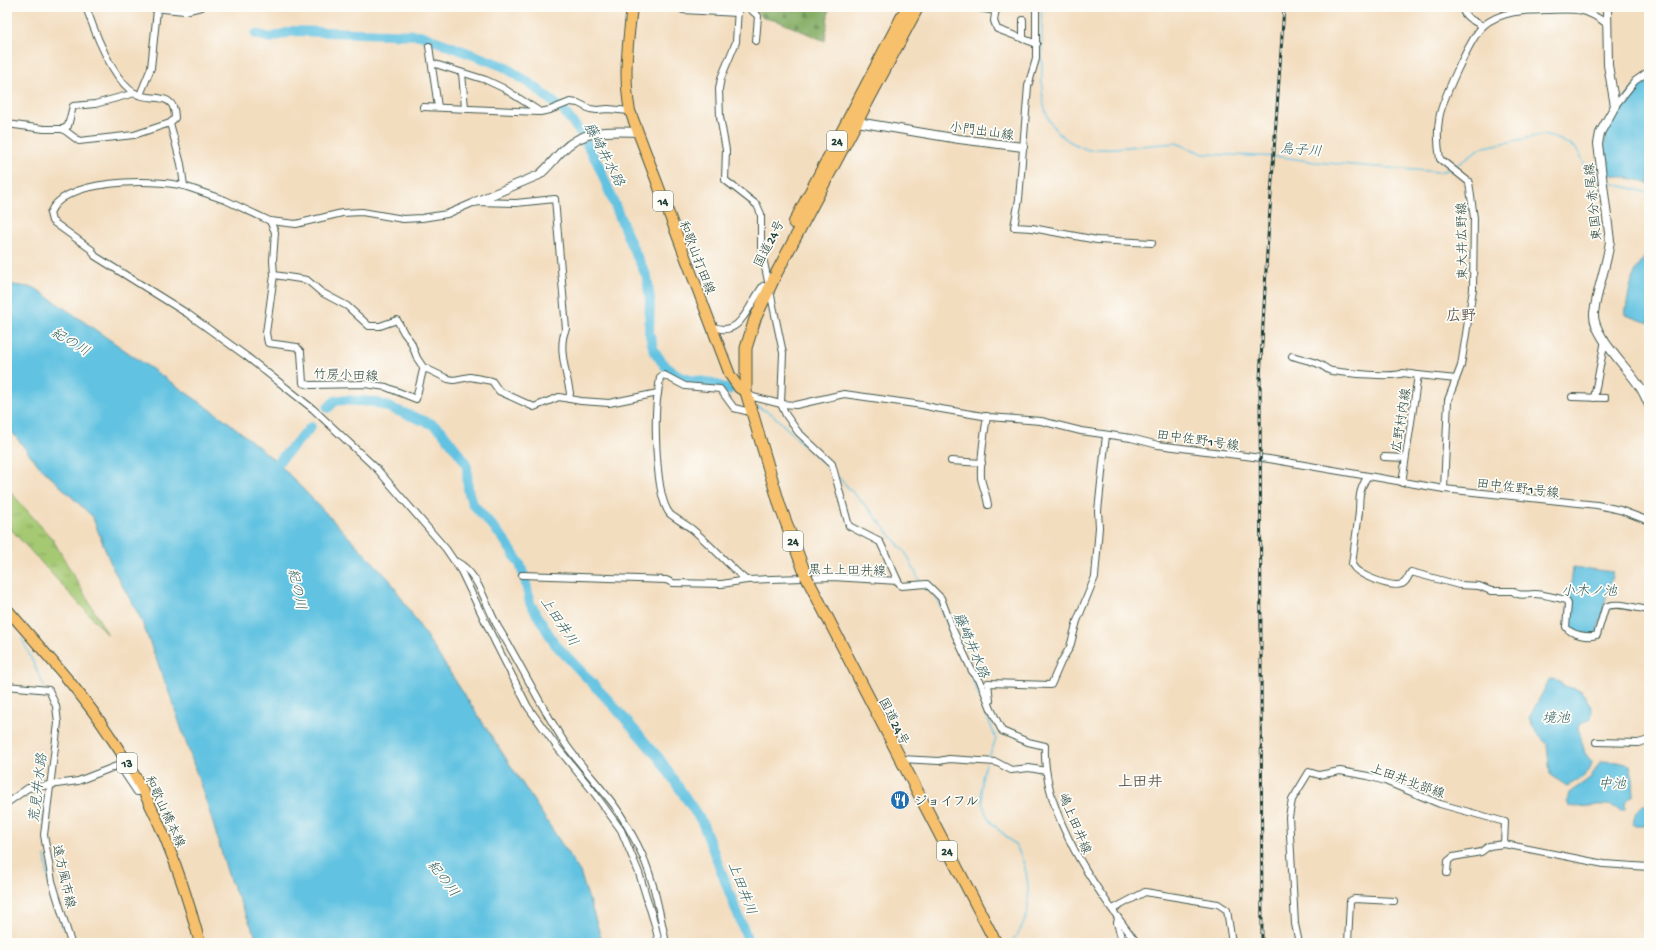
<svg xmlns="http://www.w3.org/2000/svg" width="1656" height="950" font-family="'Gochi Hand','Klee One',sans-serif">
<defs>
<pattern id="grass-tufts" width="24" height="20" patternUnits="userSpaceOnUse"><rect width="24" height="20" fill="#a5c973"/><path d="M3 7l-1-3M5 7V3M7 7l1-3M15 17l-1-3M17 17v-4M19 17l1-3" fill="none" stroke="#86a45f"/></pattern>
<pattern id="forest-firs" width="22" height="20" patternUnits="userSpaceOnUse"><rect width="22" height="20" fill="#84ad65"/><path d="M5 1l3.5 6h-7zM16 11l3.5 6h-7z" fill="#6b8e54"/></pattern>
</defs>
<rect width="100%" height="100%" fill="#fdfcf7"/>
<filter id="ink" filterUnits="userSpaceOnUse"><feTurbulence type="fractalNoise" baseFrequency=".025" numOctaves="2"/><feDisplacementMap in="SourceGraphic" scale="8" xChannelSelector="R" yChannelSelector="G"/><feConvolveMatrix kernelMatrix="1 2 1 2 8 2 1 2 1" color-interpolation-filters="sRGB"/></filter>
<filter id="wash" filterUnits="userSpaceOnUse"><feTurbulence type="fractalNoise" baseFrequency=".012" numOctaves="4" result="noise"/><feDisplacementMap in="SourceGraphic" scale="16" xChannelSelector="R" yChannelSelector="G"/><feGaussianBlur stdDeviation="0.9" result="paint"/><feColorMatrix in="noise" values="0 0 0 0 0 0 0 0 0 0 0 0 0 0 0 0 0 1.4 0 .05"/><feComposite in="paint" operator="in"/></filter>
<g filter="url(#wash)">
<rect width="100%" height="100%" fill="#f3ddbf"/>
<polygon fill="url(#grass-tufts)" stroke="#628354" points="7,488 53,540 108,635 7,525"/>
<polygon fill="url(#forest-firs)" stroke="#52754c" points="786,7 829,7 825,41 778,21 763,18 753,8 786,10"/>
<g fill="#62c2e1" stroke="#40808a">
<path d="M1649 74V184L1638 180 1607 174C1604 171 1604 167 1604 163 1599 132 1624 91 1649 74Z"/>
<path d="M1649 253V323L1625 315C1629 293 1631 268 1649 253Z"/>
<polygon points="7,284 35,288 227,421 278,463 389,579 580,872 603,943 259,943 229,878 209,810 170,695 140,617 113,569 92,516 40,467 7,426"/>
<polygon points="1573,567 1613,572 1597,632 1594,635 1571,630 1567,623"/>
<path d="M1550 679 1558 680 1565 686 1582 691 1592 709 1591 719 1579 725 1578 728 1585 753 1592 762C1591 775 1578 780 1567 786L1550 775 1547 744 1537 734 1529 718Z"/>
<path d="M1601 761 1618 762 1630 765 1633 778 1634 795C1628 799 1624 799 1625 809L1621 811C1605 798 1586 810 1569 806L1567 801 1569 793 1590 778Z"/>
<polygon points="1643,805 1649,805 1649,826 1635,826 1632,824 1636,812"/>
</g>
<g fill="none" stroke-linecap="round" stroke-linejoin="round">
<g stroke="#62c2e1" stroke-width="1.5">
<path d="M1041 7C1042 25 1042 44 1042 62 1041 105 1042 135 1089 150L1176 143 1204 154 1283 157 1315 162 1439 172 1450 169"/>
<polyline points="1453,168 1480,148 1542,135 1556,138 1575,148 1580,154 1589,175 1599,180"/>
<polyline points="1606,182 1649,193"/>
<polyline points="758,407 772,414 832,472"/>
<polyline points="838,477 868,508 907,555 920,582"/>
<polyline points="923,587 930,591"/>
<polyline points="934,595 938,600 950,631"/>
<polyline points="22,639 45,688"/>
<polyline points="970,673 996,739 988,760"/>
<path d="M986 764C979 781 979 806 991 822 999 832 1010 837 1017 848 1028 867 1032 899 1025 920 1022 929 1016 937 1010 943"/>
<polyline points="43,823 45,807"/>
<polyline points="45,856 49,882 63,928"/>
</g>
<g stroke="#62c2e1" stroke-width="10">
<polyline points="256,34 270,38 293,31 420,35 503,66 532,85 562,109 580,132 598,164 630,242 647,277 650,300 649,332 654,351 665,366 681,377 690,380 713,383 729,390"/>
<polyline points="328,408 335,401 340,400 375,402 432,424 441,430 464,460 467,467 468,490 472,503 503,538 520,564 525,579 530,603 555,644 611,703 659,758 702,822 749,943"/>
<polyline points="270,471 311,427"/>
</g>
</g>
</g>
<g filter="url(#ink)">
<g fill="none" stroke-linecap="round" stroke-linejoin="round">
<defs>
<g id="minor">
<path d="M86 7C94 30 113 82 136 94 152 102 175 90 175 118L170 123 181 164 184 186 225 200 270 221 275 232 273 261 274 275 307 280 321 292 347 306 369 326H380L397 320 404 333 411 342 417 358 423 367 448 379 454 380 470 377 492 381 499 391 534 407 559 397 581 401 609 403 658 393 660 377 664 375 685 386 720 389 734 408 746 411"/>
<polyline points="142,7 185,11 201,7"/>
<polyline points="748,7 758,16 756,41"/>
<polyline points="973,7 996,11"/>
<polyline points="996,7 994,21 997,29 1037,44"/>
<polyline points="1036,7 1036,59 1028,86 1019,199 1014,227 1032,228 1097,240 1152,243"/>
<path d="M1462 7C1464 18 1474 21 1483 26"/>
<polyline points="683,10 738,13"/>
<polyline points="1023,20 1023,39"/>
<polyline points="429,46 438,107"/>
<polyline points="432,63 486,80 503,88 539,111"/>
<polyline points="462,73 465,108"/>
<polyline points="140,95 151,68 157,10"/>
<polyline points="1615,106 1635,81 1649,71"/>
<polyline points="423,107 540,112 550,110 570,102 578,103 590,109 597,110 608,109 630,111"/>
<polyline points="7,124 44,129 63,129 79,141 134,135 170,123"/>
<polyline points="63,129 68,126 73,106 95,104 135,93"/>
<path d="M184 186C152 179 64 178 50 213L52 221 92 250 95 256 188 314 246 356 313 409 377 469 446 549 461 571 496 644 528 707 557 747 592 790 621 830 639 873 655 925 659 943"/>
<path d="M270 221 296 224 342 213 362 212 403 219 422 218 447 214 475 202 516 203 555 199 566 329C557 347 567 374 570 393L569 399"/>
<polyline points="274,275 266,333 268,343 297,347 301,352 303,383 310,385 365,384 386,387 416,399 423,370 427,369"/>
<path d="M712 326C740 340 749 304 763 286"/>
<path d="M1292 356C1301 359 1313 361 1321 365 1325 367 1328 371 1332 371 1344 373 1395 378 1403 373L1418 375"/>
<path d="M658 393C654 416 655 497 670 514 673 517 687 525 692 529 711 545 727 564 746 580"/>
<polyline points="747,393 753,397 781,404 796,405 844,394 922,405 935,408 989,417 1041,421 1081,431 1131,438 1158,445 1269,459 1444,489 1597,505 1620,510 1649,521"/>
<polyline points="1572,397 1605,398"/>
<polyline points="1594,398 1605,340"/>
<path d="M987 416C984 437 980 457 981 478 982 485 987 496 988 505"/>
<polyline points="1384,457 1405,458"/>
<polyline points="951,461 982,463"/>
<path d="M1367 477C1356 496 1361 501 1358 520 1356 534 1354 549 1352 564 1356 575 1391 588 1402 584 1407 582 1408 576 1411 572L1459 585 1479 586 1491 591H1513C1518 597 1527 594 1534 594 1545 594 1555 598 1566 600L1568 604 1566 627C1571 635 1588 638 1597 635L1605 608C1613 600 1638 609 1649 610"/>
<polyline points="1402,483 1418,375 1456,379"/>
<path d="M1444 489 1448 400 1461 366 1473 289 1474 218 1469 182 1440 159C1438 147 1437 132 1439 120 1440 104 1471 37 1483 26 1500 11 1526 10 1547 10 1575 9 1584 7 1607 24"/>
<path d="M457 562C479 573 486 607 498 627 522 666 541 708 567 746 581 766 599 785 614 805 623 817 630 831 637 844 653 874 659 910 666 943"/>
<polyline points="522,575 666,580 673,583 722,584 746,580 833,577 898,581 880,542 849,526 832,464 798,432 786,415 781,404 783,353 761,248 761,214 757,205 725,180 726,150 720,117 719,89 721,78 736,42 738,7"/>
<path d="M898 581 901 586 927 584 941 598 953 630 972 671 980 681 991 709 1002 731 1028 742 1045 746C1042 815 1097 891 1137 943"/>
<polyline points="7,686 49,690 56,706 58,723 44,835 52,881 71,943"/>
<polyline points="990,701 988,683 1051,685 1061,662 1070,647 1077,621 1095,577 1099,527 1098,511 1106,435"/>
<polyline points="1596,742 1638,743 1649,740"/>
<polyline points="901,759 939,761 949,759 996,762 1011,770 1029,768 1046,771"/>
<polyline points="7,803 28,788 78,781 119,765 137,792 144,791"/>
<polyline points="1447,873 1448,861 1453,857 1481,852 1489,846 1504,844"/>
<polyline points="1113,909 1145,892 1218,904 1227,910 1232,943"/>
<polyline points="1117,943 1120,942 1121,937 1117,923 1118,918"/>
<polyline points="1299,943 1295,924 1289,817 1292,800 1309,772 1319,775 1340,771 1368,776 1385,781 1440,804 1505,822 1504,844 1604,864 1649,867"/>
<polyline points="1348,943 1350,901 1354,899 1394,901"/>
</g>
<g id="tertiary">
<path d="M1607 7 1608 65 1615 106 1600 133 1598 144 1610 241C1607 265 1597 289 1594 313 1592 335 1628 368 1639 386 1643 391 1646 399 1649 405"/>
<polyline points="857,122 959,139 1023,147"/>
<path d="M475 202 539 175C548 168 554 159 562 151 584 129 608 131 637 132"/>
</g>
<g id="primary">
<path d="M632 7C628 43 623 76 630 111L730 375 739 388 746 392"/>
<path d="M7 609C42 650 80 690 110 736 154 800 180 868 200 943"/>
</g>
<g id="trunk">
<polyline points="794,223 907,7"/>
<polyline points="806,576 780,506 746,392 746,348 755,319 777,272 918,7"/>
<polyline points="809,582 996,943"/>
</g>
</defs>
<use href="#minor" stroke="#3f5549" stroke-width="8"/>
<use href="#tertiary" stroke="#3f5549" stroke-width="10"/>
<use href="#primary" stroke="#3f5549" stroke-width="12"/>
<use href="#trunk" stroke="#3f5549" stroke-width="13"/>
<use href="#minor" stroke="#fff" stroke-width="6"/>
<use href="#tertiary" stroke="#fff" stroke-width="8"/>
<use href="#primary" stroke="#f7c06c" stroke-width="10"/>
<use href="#trunk" stroke="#f7c06c" stroke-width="11"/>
<defs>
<polyline id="rail" points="1262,943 1260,379 1267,252 1284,7"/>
</defs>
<use href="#rail" stroke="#1f3d34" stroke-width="3"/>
<use href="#rail" stroke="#fdfcf7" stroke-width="1.5" stroke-dasharray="4.5" stroke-linecap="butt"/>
<defs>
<polyline id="trunk-bridge" points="806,576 809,582"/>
</defs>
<use href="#trunk-bridge" stroke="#3f5549" stroke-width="13" stroke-linecap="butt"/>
<use href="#trunk-bridge" stroke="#f7c06c" stroke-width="11"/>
</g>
</g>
<defs>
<symbol id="restaurant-disc" viewBox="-11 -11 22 22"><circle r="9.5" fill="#1f6fb2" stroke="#fdfcf7"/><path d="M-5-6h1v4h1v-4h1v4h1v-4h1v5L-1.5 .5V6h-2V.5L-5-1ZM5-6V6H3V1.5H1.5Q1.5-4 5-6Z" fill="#fff"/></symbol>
</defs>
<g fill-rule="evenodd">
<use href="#restaurant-disc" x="889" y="789" width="22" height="22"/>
</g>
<g text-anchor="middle" stroke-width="3.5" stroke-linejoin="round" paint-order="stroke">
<g fill="#fdfcf7" stroke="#62766e" stroke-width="1">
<rect x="827" y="131" width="20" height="20" rx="3"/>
<rect x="653" y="191" width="20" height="20" rx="3"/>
<rect x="783" y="531" width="20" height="20" rx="3"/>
<rect x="117" y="753" width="20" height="20" rx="3"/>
<rect x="937" y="841" width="20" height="20" rx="3"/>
</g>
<g font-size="12" font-weight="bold" fill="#1f3d34">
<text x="837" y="145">24</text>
<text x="663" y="205">14</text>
<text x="793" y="545">24</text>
<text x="127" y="767">13</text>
<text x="947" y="855">24</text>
</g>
<g font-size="13" fill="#1f3d34" stroke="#fdfcf7">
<text transform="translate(982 130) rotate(8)" y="5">小門出山線</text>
<text transform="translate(1592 202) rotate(-96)" y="5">東国分赤尾線</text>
<text transform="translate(1461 241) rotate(-91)" y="5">東大井広野線</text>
<text transform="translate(768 243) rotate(-63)" y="5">国道24号</text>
<text transform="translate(698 257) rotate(69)" y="5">和歌山打田線</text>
<text transform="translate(346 374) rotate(2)" y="5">竹房小田線</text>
<text transform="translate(1400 420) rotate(-81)" y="5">広野村内線</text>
<text transform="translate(1198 439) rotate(8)" y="5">田中佐野1号線</text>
<text transform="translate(1518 487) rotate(7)" y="5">田中佐野1号線</text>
<text transform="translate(847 569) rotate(1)" y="5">黒土上田井線</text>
<text transform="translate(895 721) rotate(63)" y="5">国道24号</text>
<text transform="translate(1408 780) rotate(20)" y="5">上田井北部線</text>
<text transform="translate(166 811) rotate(65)" y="5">和歌山橋本線</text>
<text transform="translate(1076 823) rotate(67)" y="5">嶋上田井線</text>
<text transform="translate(65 876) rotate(77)" y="5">遠方風市線</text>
</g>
<g font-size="13" font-weight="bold" fill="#1f3d34" stroke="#fdfcf7" text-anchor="start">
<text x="914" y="805">ジョイフル</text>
</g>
<g font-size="14" font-style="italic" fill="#305e5f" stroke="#fdfcf7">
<text transform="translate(1301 149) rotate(5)" y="5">烏子川</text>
<text transform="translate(605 154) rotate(62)" y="5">藤崎井水路</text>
<text transform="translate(71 341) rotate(31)" y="5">紀の川</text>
<text transform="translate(298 589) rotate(78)" y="5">紀の川</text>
<text x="1589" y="595">小木ノ池</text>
<text transform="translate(560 621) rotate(56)" y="5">上田井川</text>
<text transform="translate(972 645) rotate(67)" y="5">藤崎井水路</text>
<text x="1556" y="722">境池</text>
<text x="1612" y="788">中池</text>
<text transform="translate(37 788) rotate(-83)" y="5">荒見井水路</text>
<text transform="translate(444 878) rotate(52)" y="5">紀の川</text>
<text transform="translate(743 888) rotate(69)" y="5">上田井川</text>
</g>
<g font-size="15" font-weight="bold" fill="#645c54" stroke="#fdfcf7">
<text x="1461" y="320">広野</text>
<text x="1140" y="786">上田井</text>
</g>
</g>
<rect width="1656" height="950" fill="none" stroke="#fdfcf7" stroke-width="24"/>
</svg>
